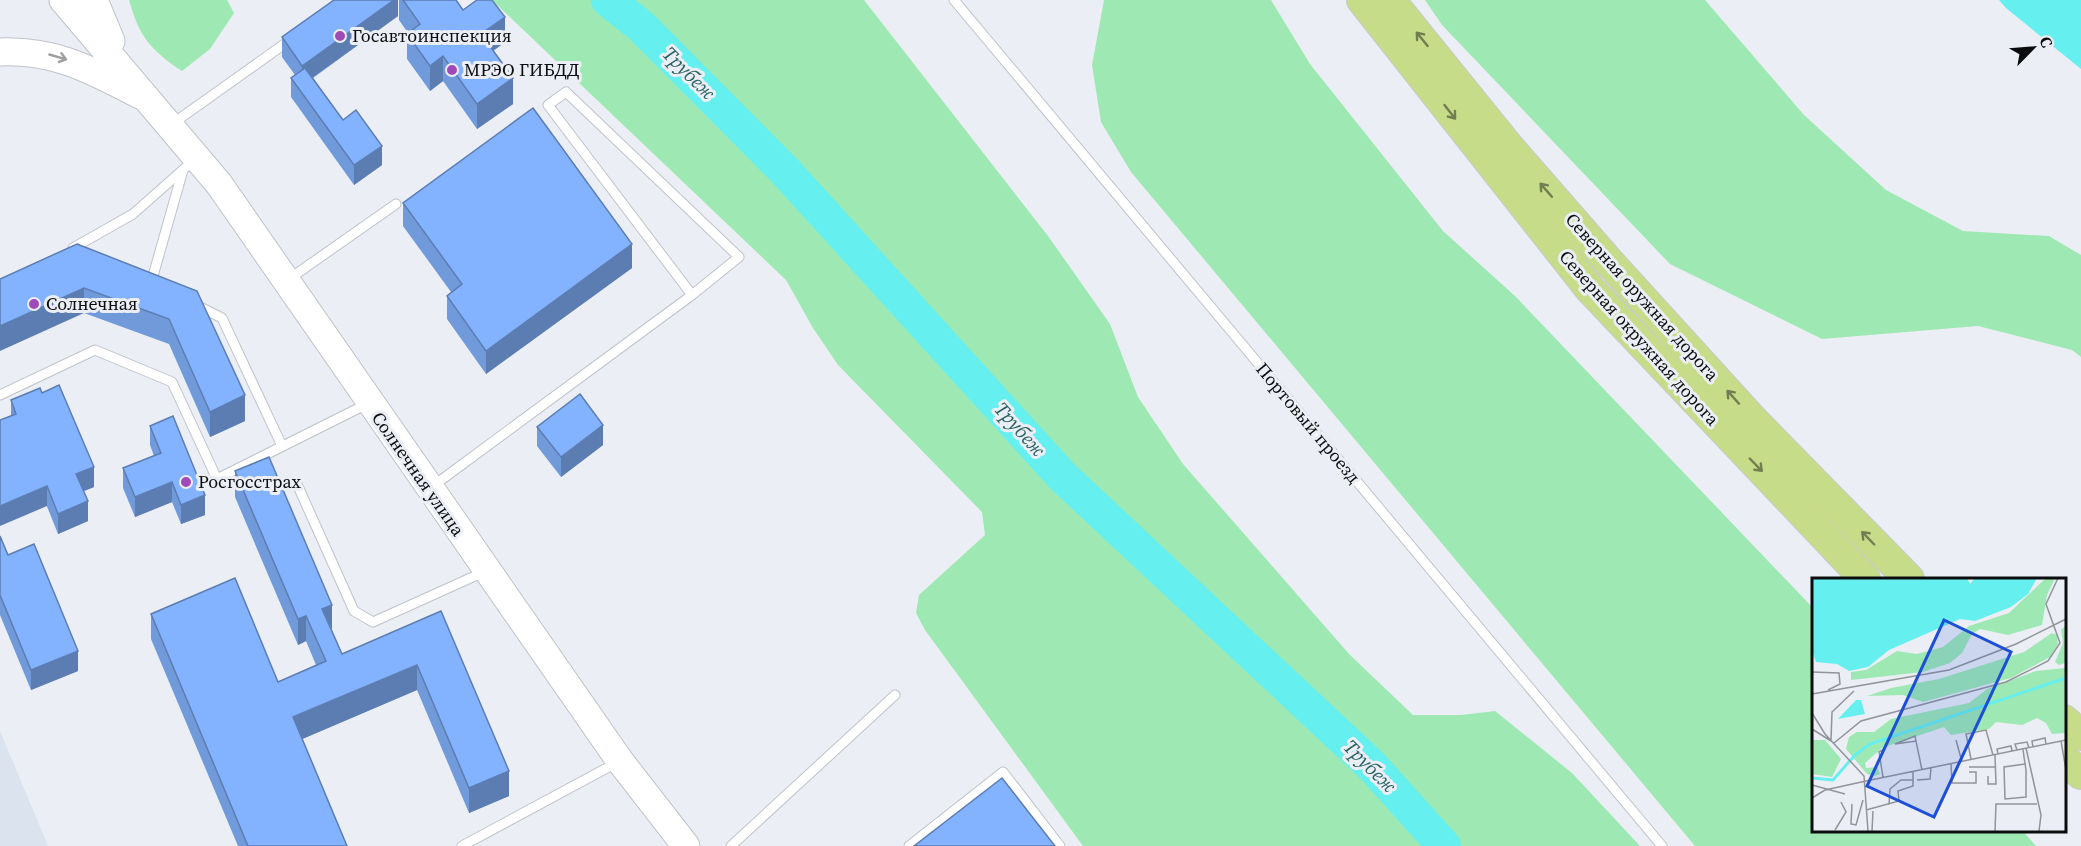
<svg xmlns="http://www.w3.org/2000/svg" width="2081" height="846" font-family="'Source Serif 4',serif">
<rect width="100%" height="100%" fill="#ebeef4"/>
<polygon fill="#dbe3ef" points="0,731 48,846 0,846"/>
<g fill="#9ee9b3">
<path d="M129 0H227L234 13 210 49 182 71C150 50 139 36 129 0Z"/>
<polygon points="492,0 864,0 1048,236 1110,324 1138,397 1183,464 1349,654 1413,715 1461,715 1495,711 1572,773 1640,846 1083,846 925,630 916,613 919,595 985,535 982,512 838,365 813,328 786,280"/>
<polygon points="1104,0 1271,0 1310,64 1443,231 1515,296 1814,609 1814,830 2022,830 2036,846 1695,846 1131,172 1101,122 1092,65"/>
<polygon points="1425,0 1705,0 1804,115 1886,190 1963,231 2049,236 2081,255 2081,357 2072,350 1978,326 1822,339 1670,264 1442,25"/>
</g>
<polygon fill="#65efef" points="1999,0 2081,0 2081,69 2006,8"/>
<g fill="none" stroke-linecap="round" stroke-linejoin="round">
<polyline stroke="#65efef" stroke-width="34" points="608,0 641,26 786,172 1062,476 1372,766 1444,846"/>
<defs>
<g id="service">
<polyline points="954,0 1662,846"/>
<polyline points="172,124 290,40"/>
<polyline points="73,248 133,214 194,160"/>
<polyline points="289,279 396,204"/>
<polyline points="151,283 183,170"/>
<polyline points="198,306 222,318 282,446"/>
<polyline points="0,395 95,350 172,382 217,479 369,403"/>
<polyline points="297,484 354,611 373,622 486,571"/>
<polyline points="433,486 692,295 548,105 566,92 739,257 692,295"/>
<polyline points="462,846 618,762"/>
<polyline points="731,846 895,695"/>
<polyline points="909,846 1003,772 1060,846"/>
</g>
<g id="secondary">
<polyline points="63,0 219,184 620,761 686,846"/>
<polyline points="94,0 111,41"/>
<path d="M0 52C57 50 91 70 140 95"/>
</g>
<g id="primary">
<polyline points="1362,0 1590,289 1865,579"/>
<polyline points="1390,0 1508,146 1610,263 1753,420 1909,579"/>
<polyline points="2064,720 2081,735"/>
<polyline points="2064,759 2081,774"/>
</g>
</defs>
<use href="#service" stroke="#bfc3c9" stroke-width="11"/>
<use href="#secondary" stroke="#bfc3c9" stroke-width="29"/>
<use href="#primary" stroke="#c9caca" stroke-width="32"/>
<use href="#service" stroke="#fff" stroke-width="9"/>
<use href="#secondary" stroke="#fff" stroke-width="27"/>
<use href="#primary" stroke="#c7dc88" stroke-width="30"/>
</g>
<g fill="#719ada">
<polygon points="398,0 398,16 313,78 343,120 382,165 354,185 291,97 291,78 295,75 282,57 282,37"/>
<polygon points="399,0 456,0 463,10 505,42 493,51 513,104 477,129 443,81 430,91 407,59 407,34 408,33 399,20"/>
<polygon points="403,203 632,268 486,374 447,319 447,296 451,292 403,226"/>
<polygon points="0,279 197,291 245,421 210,437 169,344 84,313"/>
<polygon points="11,400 94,487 84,491 88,521 58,534 11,416"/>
<polygon points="150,426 205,515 181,524 172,502 135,517 123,488 123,468 154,456 150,445"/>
<polygon points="537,427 603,445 561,477 537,446"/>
<polygon points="235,471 332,630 342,654 441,611 509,796 469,813 417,690 302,739 347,846 238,846 151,639 151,614 278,682 316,665 306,641 298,645 235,497"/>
<polygon points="0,536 8,555 78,671 31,690 0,615"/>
</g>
<g fill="#5c7db2">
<polygon points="394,0 398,0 398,16 302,85 302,66"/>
<polygon points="505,17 505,42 481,60 481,34"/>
<polygon points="443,56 443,81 430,91 430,66"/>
<polygon points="513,78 513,104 477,129 477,104"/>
<polygon points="382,146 382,165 354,185 354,165"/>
<polygon points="632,244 632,268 486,374 486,351"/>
<polygon points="84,288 84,313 0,351 0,326"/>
<polygon points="245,395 245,421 210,437 210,412"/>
<polygon points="603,425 603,445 561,477 561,457"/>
<polygon points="94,467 94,487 76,494 76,474"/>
<polygon points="172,482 172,502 135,517 135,497"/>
<polygon points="47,486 47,506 0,526 0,506"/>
<polygon points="205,495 205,515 181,524 181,505"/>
<polygon points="88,501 88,521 58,534 58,514"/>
<polygon points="332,605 332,630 322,609"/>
<polygon points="306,616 306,641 298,645 298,619"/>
<polygon points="78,651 78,671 31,690 31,670"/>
<polygon points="417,665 417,690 293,743 293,717"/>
<polygon points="509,771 509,796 469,813 469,788"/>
</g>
<g fill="#83b3fe" stroke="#5c7db2" stroke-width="1.5">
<polygon points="334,0 394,0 302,66 282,37"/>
<polygon points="403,0 456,0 463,10 477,0 492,0 505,17 481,34 513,78 477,104 443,56 430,66 407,34 420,24"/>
<polygon points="305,68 343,120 356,110 382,146 354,165 291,78"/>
<polygon points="533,108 632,244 486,351 447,296 462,284 403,203"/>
<polygon points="77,244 197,291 245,395 210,412 169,319 84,288 0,326 0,279"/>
<polygon points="59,385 94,467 76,474 88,501 58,514 47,486 0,506 0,420 16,414 11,400 40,388 42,393"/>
<polygon points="580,394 603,425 561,457 537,427"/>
<polygon points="173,416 205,495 181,505 172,482 135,497 123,468 161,453 150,426"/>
<polygon points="269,457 332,605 322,609 342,654 441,611 509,771 469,788 417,665 293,717 347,846 248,846 151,614 235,578 278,682 326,661 306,616 298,619 235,471"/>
<polygon points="0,536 8,555 34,544 78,651 31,670 0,595"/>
<polygon points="1002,778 1055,846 914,846"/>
</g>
<defs><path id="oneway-shaft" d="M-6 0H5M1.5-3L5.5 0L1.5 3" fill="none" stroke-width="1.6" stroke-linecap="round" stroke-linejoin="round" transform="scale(1.5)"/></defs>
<g stroke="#727e51">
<use href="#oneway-shaft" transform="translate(1422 39) rotate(-129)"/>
<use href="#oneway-shaft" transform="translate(1450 112) rotate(52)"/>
<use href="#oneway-shaft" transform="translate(1546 190) rotate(-131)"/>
<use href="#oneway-shaft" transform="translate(1733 397) rotate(-132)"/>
<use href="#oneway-shaft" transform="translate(1756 465) rotate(46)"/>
<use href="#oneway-shaft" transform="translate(1868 538) rotate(-134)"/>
</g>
<use stroke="#9d9e9f" href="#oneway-shaft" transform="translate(58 57) rotate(16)"/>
<g fill="#a04ab7" stroke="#ebeef4" stroke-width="2">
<circle cx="340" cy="36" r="6"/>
<circle cx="452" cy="70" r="6"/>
<circle cx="34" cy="304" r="6"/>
<circle cx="186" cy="482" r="6"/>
</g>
<g text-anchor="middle" stroke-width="6" stroke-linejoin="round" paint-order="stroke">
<g font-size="18" fill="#0b0c0e" stroke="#ebeef4" text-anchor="start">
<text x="352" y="42">Госавтоинспекция</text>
<text x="464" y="76">МРЭО ГИБДД</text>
<text x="46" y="310">Солнечная</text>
<text x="198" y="488">Росгосстрах</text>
</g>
<g font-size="18" fill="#0b0c0e" stroke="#ebeef4">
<text transform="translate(1642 297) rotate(48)" y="6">Северная оружная дорога</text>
<text transform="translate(1639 338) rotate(48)" y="6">Северная окружная дорога</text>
<text transform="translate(1308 423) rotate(50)" y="6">Портовый проезд</text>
<text transform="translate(418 474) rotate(55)" y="6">Солнечная улица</text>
</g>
<g font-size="20" font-style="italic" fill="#296262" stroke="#ebeef4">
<text transform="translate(689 73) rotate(45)" y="7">Трубеж</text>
<text transform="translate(1020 429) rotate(48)" y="7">Трубеж</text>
<text transform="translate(1370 766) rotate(45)" y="7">Трубеж</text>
</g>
</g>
<g transform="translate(1812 578)">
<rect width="254" height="254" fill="#ebeef4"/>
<path d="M234 0H243L235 17 230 47 196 57 168 51 160 56 150 75 138 85 111 94 39 102V94L54 92 85 73 105 76 131 69 157 48 197 35ZM253 48V85L247 87 243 84 251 65 249 52ZM240 55 245 57 246 66 238 79 199 100 111 124 91 117 55 118 79 110 127 101 212 74ZM253 90V155L240 156 234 145 225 140 210 147 184 144 177 151 139 157 132 149 70 170 53 185 54 190 65 189 68 196 63 198 55 196 34 171 37 159 45 154H62L79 141 157 125 175 111 224 93ZM0 162H13L29 181 20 199 0 196Z" fill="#9ee9b3"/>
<path d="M0 0H155L158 6 163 0H225L216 16 199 29 163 43 148 41 77 72 56 89 37 93 25 86 4 84 0 72ZM44 122H49L53 136 26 141Z" fill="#65efef"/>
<path fill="none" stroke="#65efef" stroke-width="3" d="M0 200 21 202 43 177 58 166 254 100"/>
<path fill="none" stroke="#919498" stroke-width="1.5" d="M0 94 27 95 28 106 16 112M0 116 137 92 204 66 254 41M0 135 13 156 52 198 56 253M0 151 19 163M19 162 20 134 42 113M144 162 150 184M104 163 103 158 83 166 104 163 110 192M249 163 254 192M22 165 49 143 194 104 236 83 248 65 234 26 246 0M221 169 220 163 233 160 234 166M214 170 229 237 227 253M211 171 212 179 214 192V219L193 221 192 189 213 186M205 172 203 166 215 164 217 170M186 176 185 171 199 168 200 173M159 181 154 156 174 152 181 177M139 186 140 205H164V194H157M157 189H184M176 198V206H184L183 177M71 199 67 174 74 170M105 202 118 201 119 190M54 203 254 162M0 207 33 216M0 220 13 212 54 203M40 226 39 246 44 247 51 222M77 227 78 211 89 202H101M54 232 87 223 86 213 101 208V193M23 252 34 234 29 224M60 253 61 233M183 253 184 226H225"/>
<path fill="#1d4ed8" fill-opacity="0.15" stroke="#1d4ed8" stroke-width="3" d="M132 42 199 74 122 239 55 208Z"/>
<rect width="254" height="254" fill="none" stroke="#0b0c0e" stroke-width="3"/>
</g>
<g transform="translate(2033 48) rotate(65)" stroke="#ebeef4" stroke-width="4.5" paint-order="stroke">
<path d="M0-4.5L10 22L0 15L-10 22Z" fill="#0b0c0e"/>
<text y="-9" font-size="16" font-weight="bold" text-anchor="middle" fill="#0b0c0e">С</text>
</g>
</svg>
